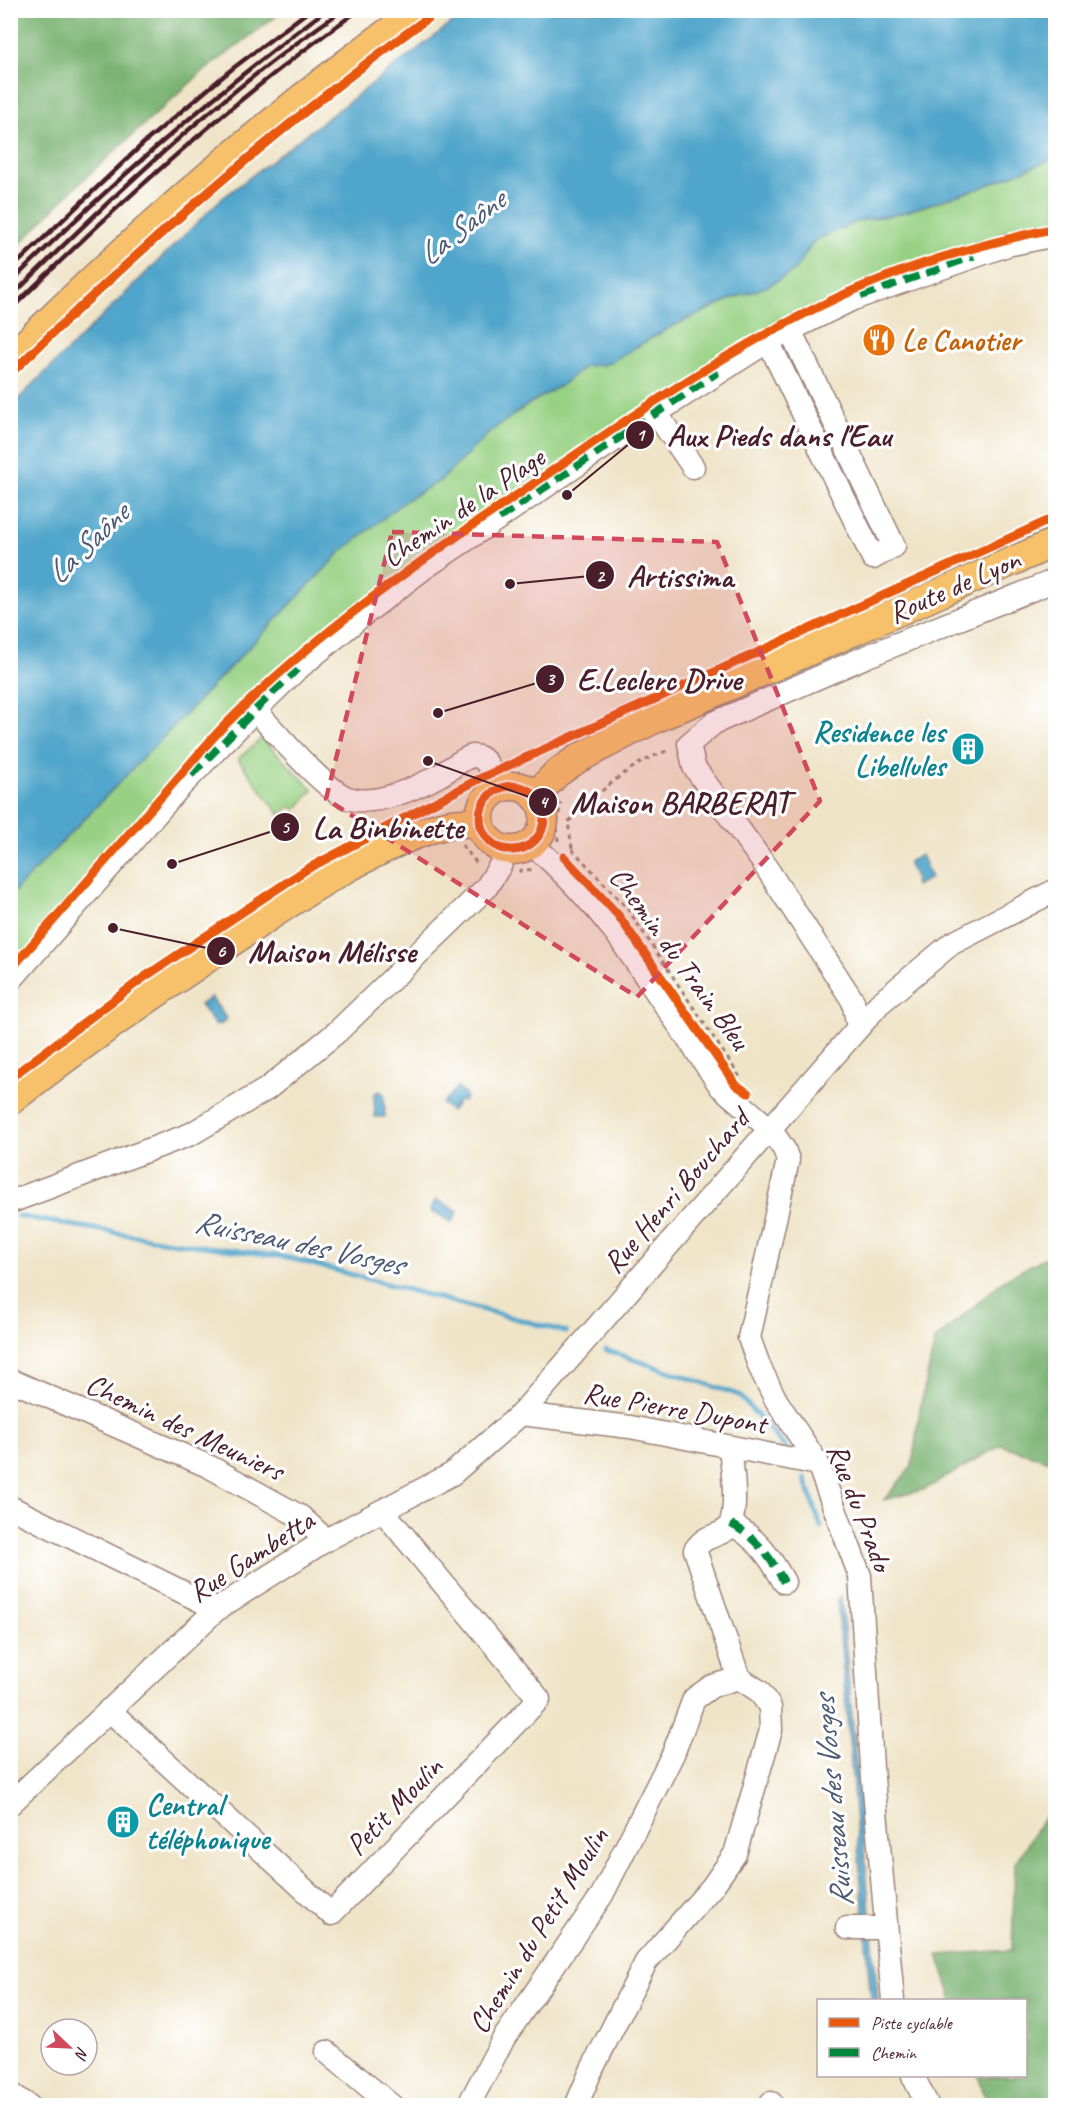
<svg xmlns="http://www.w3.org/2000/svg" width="1066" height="2116" font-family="Caveat,sans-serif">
<rect width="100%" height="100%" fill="#fff"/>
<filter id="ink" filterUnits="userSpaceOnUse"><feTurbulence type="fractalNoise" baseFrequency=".0167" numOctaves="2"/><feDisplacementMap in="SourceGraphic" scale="12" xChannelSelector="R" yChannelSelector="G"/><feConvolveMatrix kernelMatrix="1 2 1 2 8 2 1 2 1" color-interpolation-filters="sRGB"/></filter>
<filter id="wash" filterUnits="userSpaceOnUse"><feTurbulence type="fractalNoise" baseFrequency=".008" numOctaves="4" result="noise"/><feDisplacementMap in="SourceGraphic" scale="24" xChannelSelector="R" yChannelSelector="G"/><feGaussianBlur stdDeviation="1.35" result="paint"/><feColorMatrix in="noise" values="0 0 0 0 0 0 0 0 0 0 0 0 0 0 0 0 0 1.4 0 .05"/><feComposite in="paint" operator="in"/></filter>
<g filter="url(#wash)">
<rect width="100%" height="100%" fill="#efe4c8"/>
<g fill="#98d184" stroke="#717858" stroke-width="1.5">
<polygon points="1055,158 1055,231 854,294 350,619 11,975 11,895 341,552 406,500 440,481 491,431 529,404 562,385 585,366 607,364 669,328 731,299 766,287 794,271 814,241 858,221 902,213 980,188"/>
<polygon points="262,738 313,790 296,810 291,806 280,815 238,759"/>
</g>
<g fill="#7ab372" stroke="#62694e" stroke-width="1.5">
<polygon points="11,10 283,10 283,11 199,75 72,190 11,253"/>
<polygon points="1055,1252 1055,1463 1001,1445 926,1489 884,1500 912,1466 920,1408 935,1340 1005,1279"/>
<polygon points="1055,1779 1055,2105 988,2105 978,2076 1026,2076 1026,2000 953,2000 938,1955 1012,1950 1015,1863 1054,1803"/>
</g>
<g fill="#4fa5cb" stroke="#4c627b" stroke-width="1.5">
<polygon points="470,11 1055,11 1055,158 980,188 902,213 858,221 814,241 794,271 766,287 731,299 669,328 607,364 585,366 562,385 529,404 491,431 440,481 406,500 341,552 11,895 11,406 220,200 458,18"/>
<polygon points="921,855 931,878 915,886 914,882 916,880 908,862"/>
<polygon points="211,997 226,1018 222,1024 215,1025 200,1005"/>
<polygon points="457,1087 465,1094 466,1098 464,1101 459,1101 451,1111 442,1104"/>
<polygon points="379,1091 384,1094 385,1117 375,1117 374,1094"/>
<polygon points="436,1199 458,1211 452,1222 430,1210"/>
<polygon points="841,1596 878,2000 871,2000 837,1599"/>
</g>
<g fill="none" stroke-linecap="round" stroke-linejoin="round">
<g stroke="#4fa5cb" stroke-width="5">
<polyline points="18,1216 171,1242 286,1257 566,1332"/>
<polyline points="606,1350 739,1395 786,1448"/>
<polyline points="805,1478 821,1527"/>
</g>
</g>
</g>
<g filter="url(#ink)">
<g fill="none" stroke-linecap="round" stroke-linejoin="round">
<defs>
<g id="minor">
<polyline points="768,341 873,558 894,546 790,330"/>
<polyline points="656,413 693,467"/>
<path d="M255 710C275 731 323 789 348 798 375 807 416 788 440 775 450 770 461 759 472 756 474 756 479 757 481 758 490 763 495 780 498 789"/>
<path d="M532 844C563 871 591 901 616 933L721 1087 770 1129 784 1149 788 1160 749 1338 760 1368 776 1400 818 1464 860 1576 872 1767 893 2000"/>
<polyline points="10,981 178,789 255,710 295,671 359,618 423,569 625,433 768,341 853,299 1007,245 1056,235"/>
<polyline points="858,1027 853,1001 762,861 694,767 689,744 714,723 865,657 1056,580"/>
<polyline points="10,1202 191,1134 267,1089 337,1032 486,888 501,864 505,850"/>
<polyline points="10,1380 210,1467 301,1517 326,1540"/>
<polyline points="521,1414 630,1427 818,1464"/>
<path d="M730 1448C732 1464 740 1520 726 1530 712 1539 706 1534 695 1550L739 1678"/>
<polyline points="10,1507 217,1609"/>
<path d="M731 1524C756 1537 771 1558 784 1582"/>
<polyline points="109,1710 331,1914 539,1699 383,1511"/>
<polyline points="10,1804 217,1609 326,1540 452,1474 521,1414 879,1004 951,944 1056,890"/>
<polyline points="847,1928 886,1928"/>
<polyline points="327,2052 392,2106"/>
<polyline points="913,2076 928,2106"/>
<polyline points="10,2093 29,2106"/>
<polyline points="468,2106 504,2038 602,1895 673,1754 694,1699 712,1686 739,1678"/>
<polyline points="576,2106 591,2071 646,1962 712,1887 735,1854 771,1730 770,1707 759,1691 739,1678"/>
<polyline points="771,2106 771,2103"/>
</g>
<g id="major">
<path d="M10 359C138 233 272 114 419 10"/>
<circle cx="512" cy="818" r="32"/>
<polyline points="535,796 557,773 579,758 652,720 1056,542"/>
<path d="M10 1101C84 1042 162 988 240 936 296 898 367 851 431 829 447 823 463 822 480 823"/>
</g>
</defs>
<use href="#minor" stroke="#9c827a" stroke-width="25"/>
<use href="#major" stroke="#9c827a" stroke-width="31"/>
<g stroke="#9c827a" stroke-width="3" stroke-dasharray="4.5 4.5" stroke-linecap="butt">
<polyline points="558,841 557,825 561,803"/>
<polyline points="462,845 479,866"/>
<path d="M572 848 568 822C598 794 630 762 670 750"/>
<polyline points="572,849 627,908 740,1077"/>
<polyline points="519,872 523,869 532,870"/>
</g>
<use href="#minor" stroke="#fff" stroke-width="22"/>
<use href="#major" stroke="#f7c06b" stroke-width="28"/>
<g stroke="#4a1f2b" stroke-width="4.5">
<polyline points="10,270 146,141 232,69 310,10"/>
<path d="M10 283C110 184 213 94 326 10"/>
<path d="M12 296C115 193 222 93 343 10"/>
<path d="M10 310C120 202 233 99 359 10"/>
</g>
<g stroke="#00873e" stroke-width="8" stroke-dasharray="15 8" stroke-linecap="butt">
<polyline points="861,296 974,256"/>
<polyline points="499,518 718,372"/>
<polyline points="191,775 255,710 297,669"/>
<path d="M731 1524C756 1537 771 1558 784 1582"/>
</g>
<defs>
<g id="cycleway">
<path d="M10 374C145 243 286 119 439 10"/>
<circle cx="512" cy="818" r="32"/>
<polyline points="564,857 618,915 736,1085 748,1093"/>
<path d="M10 970C61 912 111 854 161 797 182 774 201 750 222 728 311 637 415 564 520 493 617 426 714 358 820 306 894 269 975 245 1056 228"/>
<polyline points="10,1078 143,978 307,869 481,778 1056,517"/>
</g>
</defs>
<use href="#cycleway" stroke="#fff" stroke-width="13"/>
<use href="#cycleway" stroke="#e8590c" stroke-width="9"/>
</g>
</g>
<path fill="#d1495b" fill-opacity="0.2" stroke="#d1495b" stroke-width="4.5" stroke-dasharray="12 8" stroke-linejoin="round" d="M392 532 717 542 820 801 637 997 326 799Z"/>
<defs>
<symbol id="restaurant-disc" viewBox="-11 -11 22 22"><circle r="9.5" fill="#e8710a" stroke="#fff"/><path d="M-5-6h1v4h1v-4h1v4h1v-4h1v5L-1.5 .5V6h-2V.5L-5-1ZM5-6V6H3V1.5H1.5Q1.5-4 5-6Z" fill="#fff"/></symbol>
<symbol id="building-disc" viewBox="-11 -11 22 22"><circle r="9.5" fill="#0f9aa8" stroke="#fff"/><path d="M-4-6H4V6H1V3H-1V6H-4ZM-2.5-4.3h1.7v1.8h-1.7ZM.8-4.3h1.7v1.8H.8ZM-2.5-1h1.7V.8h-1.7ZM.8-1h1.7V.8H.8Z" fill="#fff"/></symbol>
</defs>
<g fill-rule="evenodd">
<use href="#restaurant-disc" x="860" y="321" width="38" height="38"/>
<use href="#building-disc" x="949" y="730" width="38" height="38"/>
<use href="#building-disc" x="104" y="1803" width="38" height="38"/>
</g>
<g text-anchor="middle" stroke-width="6" stroke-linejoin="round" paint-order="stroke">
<g font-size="30" font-weight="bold" fill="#c56008" stroke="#fff" text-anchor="start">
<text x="902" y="350">Le Canotier</text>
</g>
<g font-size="30" fill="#4a1f2b" stroke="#fff">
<text transform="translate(463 507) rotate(-34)" y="10">Chemin de la Plage</text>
<text transform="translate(954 586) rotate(-24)" y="10">Route de Lyon</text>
<text transform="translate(680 958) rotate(54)" y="10">Chemin du Train Bleu</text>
<text transform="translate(676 1191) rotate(-49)" y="10">Rue Henri Bouchard</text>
<text transform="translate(675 1408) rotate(10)" y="10">Rue Pierre Dupont</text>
<text transform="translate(185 1427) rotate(25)" y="10">Chemin des Meuniers</text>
<text transform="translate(860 1507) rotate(69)" y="10">Rue du Prado</text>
<text transform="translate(251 1556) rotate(-33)" y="10">Rue Gambetta</text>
<text transform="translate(394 1806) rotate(-46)" y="10">Petit Moulin</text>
<text transform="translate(538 1930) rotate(-58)" y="10">Chemin du Petit Moulin</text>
</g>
<g font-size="30" font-weight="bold" fill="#0d838f" stroke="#fff" text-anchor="end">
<text x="945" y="742">Residence les<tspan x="945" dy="34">Libellules</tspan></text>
<text x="146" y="1815" text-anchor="start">Central<tspan x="146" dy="34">téléphonique</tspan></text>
</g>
<g font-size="32" font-style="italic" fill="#4c5b73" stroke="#fff">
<text transform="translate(461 227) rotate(-38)" y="11">La Saône</text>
<text transform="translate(87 543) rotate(-44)" y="11">La Saône</text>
<text transform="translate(299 1242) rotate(12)" y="11">Ruisseau des Vosges</text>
<text transform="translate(832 1802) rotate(-95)" y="11">Ruisseau des Vosges</text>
</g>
</g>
<path fill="none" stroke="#4a1f2b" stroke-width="2" d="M567 495L640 435M510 584L600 575M438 713L550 679M428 761L543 802M172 864L285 827M113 928L221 951"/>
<g fill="#4a1f2b" stroke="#fff" stroke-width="2">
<circle cx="567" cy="495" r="6"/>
<circle cx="510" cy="584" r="6"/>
<circle cx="438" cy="713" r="6"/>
<circle cx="428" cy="761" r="6"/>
<circle cx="172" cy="864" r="6"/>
<circle cx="113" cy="928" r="6"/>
<circle cx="640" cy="435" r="15"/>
<circle cx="600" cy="575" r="15"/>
<circle cx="550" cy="679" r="15"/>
<circle cx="543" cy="802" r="15"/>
<circle cx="285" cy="827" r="15"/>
<circle cx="221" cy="951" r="15"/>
</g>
<g font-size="18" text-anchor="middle" font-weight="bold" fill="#fff">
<text x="640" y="441">1</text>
<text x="600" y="582">2</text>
<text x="550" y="685">3</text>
<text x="543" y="808">4</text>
<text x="285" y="833">5</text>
<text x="221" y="957">6</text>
</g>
<g font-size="32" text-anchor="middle" font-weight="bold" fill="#4a1f2b" stroke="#fff" stroke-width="6" stroke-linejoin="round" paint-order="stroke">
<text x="779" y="446">Aux Pieds dans l'Eau</text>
<text x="680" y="587">Artissima</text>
<text x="659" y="690">E.Leclerc Drive</text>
<text x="680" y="813">Maison BARBERAT</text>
<text x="388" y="838">La Binbinette</text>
<text x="332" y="962">Maison Mélisse</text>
</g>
<rect width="1066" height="2116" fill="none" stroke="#fff" stroke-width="36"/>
<rect x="817" y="1999" width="210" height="78" fill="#ffffff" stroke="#b7a5aa" stroke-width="1.5"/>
<rect x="829" y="2018" width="30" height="9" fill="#e8590c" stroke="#b7a5aa" stroke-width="1.5"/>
<text x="871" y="2029" font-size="18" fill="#4a1f2b">Piste cyclable</text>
<rect x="829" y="2048" width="30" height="9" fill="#00873e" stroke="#b7a5aa" stroke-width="1.5"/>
<text x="871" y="2059" font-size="18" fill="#4a1f2b">Chemin</text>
<g transform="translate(69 2047) rotate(113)"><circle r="28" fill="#ffffff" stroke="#b7a5aa" stroke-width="1.5"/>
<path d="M0-4.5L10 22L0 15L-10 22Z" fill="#d1495b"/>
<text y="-9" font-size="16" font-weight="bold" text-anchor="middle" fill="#4a1f2b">N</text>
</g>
</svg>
